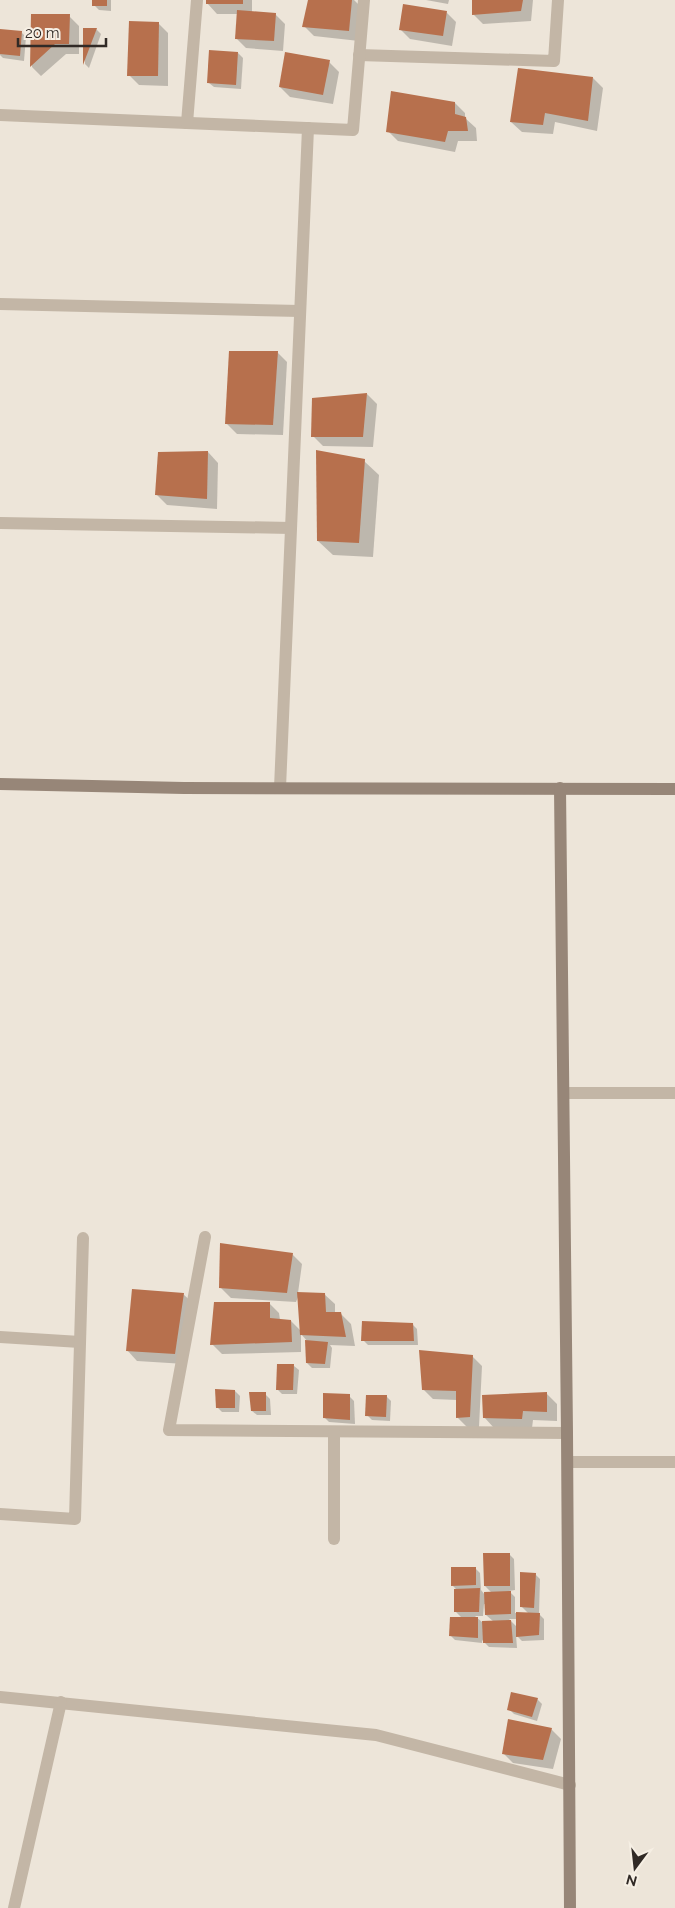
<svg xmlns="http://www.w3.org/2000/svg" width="675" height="1908" font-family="Raleway,sans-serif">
<rect width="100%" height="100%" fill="#ede5d9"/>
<g fill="#0003" fill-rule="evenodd">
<polygon points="94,0 111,0 111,11 99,10 94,5"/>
<polygon points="207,0 252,0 252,12 275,14 285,24 283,51 246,48 236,38 238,14 217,14 207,3"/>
<polygon points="309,0 354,0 362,8 359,41 314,36 304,26"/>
<polygon points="426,0 449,0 448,4"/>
<polygon points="473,0 533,0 531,21 483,24 473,14"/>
<polygon points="446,12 456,22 452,46 410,39 400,29"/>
<polygon points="32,15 69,16 79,26 79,54 66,54 41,76 32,67"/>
<polygon points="158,23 168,33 168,86 139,85 129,75"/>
<polygon points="84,29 96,29 101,34 89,68 85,64"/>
<polygon points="0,31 21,32 26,37 24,61 3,58 0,55"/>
<polygon points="238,53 243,58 241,89 214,87 209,83"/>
<polygon points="329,62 339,72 333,104 290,97 280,87"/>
<polygon points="593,78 603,88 597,131 555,122 553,134 522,132 511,122"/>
<polygon points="455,103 465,113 465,118 476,128 477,141 458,141 455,152 398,141 388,131"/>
<polygon points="277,352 287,362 283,435 237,434 226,423"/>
<polygon points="367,394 377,404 373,447 323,446 313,436"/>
<polygon points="208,452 218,463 217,509 167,505 157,495"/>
<polygon points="364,461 379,475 373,557 333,555 318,541"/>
<polygon points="292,1254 302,1264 298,1293 324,1294 335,1304 335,1313 341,1314 351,1324 355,1346 330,1345 332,1348 330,1368 312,1368 307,1363 308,1342 301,1334 301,1352 222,1354 212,1344 269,1303 279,1313 280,1320 291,1321 301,1331 298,1297 296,1302 231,1298 221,1288"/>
<polygon points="183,1294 194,1304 185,1364 137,1361 127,1350"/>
<polygon points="412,1324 417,1329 418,1345 368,1345 363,1340"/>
<polygon points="472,1356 482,1366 479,1427 467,1427 457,1417 457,1400 433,1399 423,1389"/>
<polygon points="294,1366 299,1370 297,1394 282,1394 277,1389"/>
<polygon points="235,1391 240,1396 239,1412 222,1412 217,1407"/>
<polygon points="546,1393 557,1404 557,1421 533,1420 532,1428 494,1428 484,1417"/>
<polygon points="265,1394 270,1399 271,1415 257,1415 252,1411"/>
<polygon points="349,1396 354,1401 355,1424 329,1422 324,1417"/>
<polygon points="386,1396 391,1401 390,1421 372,1420 367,1415"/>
<path d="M509 1554 514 1559 515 1590 509 1591 515 1597V1613L529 1614 521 1606 535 1574 540 1579 539 1614 544 1619V1640L522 1641 516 1635 517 1648 489 1647 482 1640V1643L455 1640 450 1635 462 1618 455 1611 457 1590 452 1585 475 1568 480 1573 481 1590 485 1595 492 1593 485 1586ZM484 1604H486V1615L494 1622H482L475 1616H483ZM509 1619H518V1628Z"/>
<polygon points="537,1699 542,1704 537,1721 514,1714 509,1709"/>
<polygon points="551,1729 561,1739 553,1769 513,1763 503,1753"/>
</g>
<g fill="#b7704d">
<rect x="92" y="0" width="15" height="6"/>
<rect x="206" y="0" width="37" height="4"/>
<polygon points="308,0 352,0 349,31 302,27"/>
<polygon points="472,0 523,0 521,11 472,15"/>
<polygon points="403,4 447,11 443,36 399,30"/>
<polygon points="237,10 276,13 274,41 235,39"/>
<polygon points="31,14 70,14 69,44 55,44 30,67"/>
<polygon points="129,21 159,22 158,76 127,76"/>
<polygon points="83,28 97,28 83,65"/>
<polygon points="0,29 22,31 20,56 0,54"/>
<polygon points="209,50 238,52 236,85 207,83"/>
<polygon points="285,52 330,60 323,95 279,87"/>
<polygon points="518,68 593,77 588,121 545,113 543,125 510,122"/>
<polygon points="391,91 455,102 455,114 466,117 468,131 448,131 445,142 386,132"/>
<polygon points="229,351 278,351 273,425 225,424"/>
<polygon points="367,393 363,437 311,437 312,398"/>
<polygon points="316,450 365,459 359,543 317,541"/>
<polygon points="208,451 207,499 155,495 158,452"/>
<polygon points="220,1243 293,1253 287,1293 219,1288"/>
<polygon points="132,1289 184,1293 175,1354 126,1351"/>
<polygon points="297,1292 325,1293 326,1312 341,1312 346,1337 300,1335"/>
<polygon points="214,1302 270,1302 270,1318 291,1320 292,1342 210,1345"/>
<polygon points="362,1321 413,1323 414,1341 361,1341"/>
<polygon points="305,1340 328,1342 325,1364 306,1363"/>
<polygon points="419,1350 473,1355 470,1417 456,1418 456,1391 422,1390"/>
<polygon points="277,1364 294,1364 293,1390 276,1390"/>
<polygon points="215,1389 235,1390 235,1408 216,1408"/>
<polygon points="249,1392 266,1392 266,1411 251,1411"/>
<polygon points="547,1392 547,1412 523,1411 522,1419 483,1418 482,1395"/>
<polygon points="323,1393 350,1394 350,1420 323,1418"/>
<polygon points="366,1395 387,1395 386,1417 365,1416"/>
<polygon points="483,1553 510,1553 510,1586 484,1586"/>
<polygon points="451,1567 476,1567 476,1585 451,1586"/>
<polygon points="520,1572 536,1573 534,1608 520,1607"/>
<polygon points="480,1588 479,1612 454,1612 454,1589"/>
<polygon points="511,1591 511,1614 485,1615 484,1592"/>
<polygon points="516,1612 540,1613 539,1635 516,1637"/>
<polygon points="450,1617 478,1617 478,1638 449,1636"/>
<polygon points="511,1620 513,1643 483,1643 482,1621"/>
<polygon points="511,1692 538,1698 532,1717 507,1710"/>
<polygon points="508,1719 552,1728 543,1760 502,1754"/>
</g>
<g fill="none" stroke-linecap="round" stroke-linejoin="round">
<g stroke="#c3b6a6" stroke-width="12">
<polyline points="359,55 554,61 558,0"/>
<polyline points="0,115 353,130 364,0"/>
<polyline points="187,123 197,0"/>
<polyline points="0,304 300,311"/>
<polyline points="0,523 291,528"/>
<polyline points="280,788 308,128"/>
<polyline points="564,1093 675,1093"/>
<polyline points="205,1237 169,1430 567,1433"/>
<polyline points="0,1337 80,1342"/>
<polyline points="334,1432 334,1539"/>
<polyline points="568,1462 675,1462"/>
<polyline points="0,1514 75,1519 83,1238"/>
<polyline points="0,1697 376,1735 570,1785"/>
<polyline points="14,1908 61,1702"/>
</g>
<g stroke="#978678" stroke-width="12">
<polyline points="0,784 184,788 675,789"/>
<polyline points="560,788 567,1433 570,1908"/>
</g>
</g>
<g transform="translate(635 1868) rotate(195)" stroke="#f6efe4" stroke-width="4" paint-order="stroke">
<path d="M0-4L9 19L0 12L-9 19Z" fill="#312a26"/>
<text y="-8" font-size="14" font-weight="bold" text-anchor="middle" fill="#312a26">N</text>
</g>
<path d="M18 38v8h88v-8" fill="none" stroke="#312a26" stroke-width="2.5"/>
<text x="25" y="38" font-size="15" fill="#312a26" stroke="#f6efe4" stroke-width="4" paint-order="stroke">20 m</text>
</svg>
